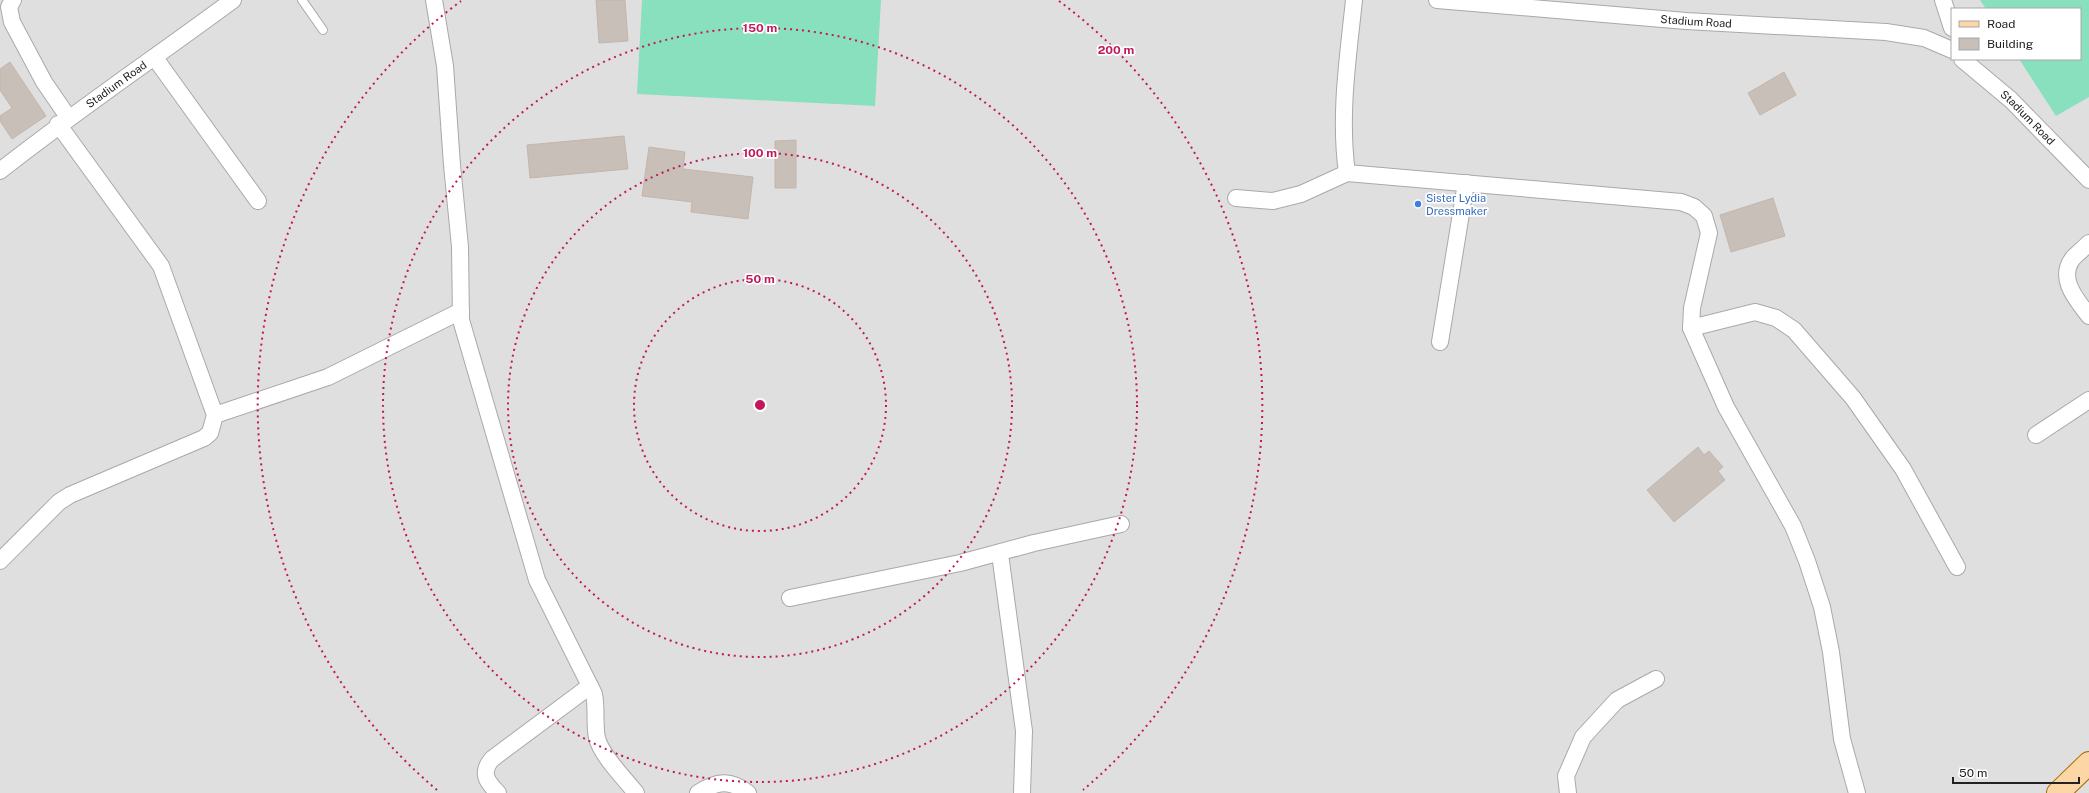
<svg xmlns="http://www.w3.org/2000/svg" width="2089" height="793" font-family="'Public Sans',sans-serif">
<rect width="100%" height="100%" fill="#f2efe9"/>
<path fill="#e0dfdf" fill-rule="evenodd" d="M0 0H2089V793H0ZM1952 9H2080V59H1952Z"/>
<g fill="#88e0be">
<polygon points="642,0 881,0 875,106 637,94"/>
<polygon points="1980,0 2089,0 2089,97 2056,116 2019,59 2080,59 2080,9 1986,9"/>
</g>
<g fill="#c7bfb8" stroke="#c4b6ab">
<polygon points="596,0 625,0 628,41 599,43"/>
<polygon points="10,62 46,116 12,139 0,121 0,116 12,108 0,90 0,69"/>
<polygon points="1784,72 1796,95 1760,115 1748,93"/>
<polygon points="624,136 628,169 530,178 527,145"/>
<polygon points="796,140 796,188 775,188 775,141"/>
<polygon points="649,147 685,152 683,169 753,177 748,219 691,212 692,202 642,196"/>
<polygon points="1773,198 1785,236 1731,252 1720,215"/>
<polygon points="1698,447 1704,455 1709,451 1723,467 1718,471 1725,480 1674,522 1647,490"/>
</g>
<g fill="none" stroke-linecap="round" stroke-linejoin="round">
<defs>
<polyline id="service" points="302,0 323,30"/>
<g id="minor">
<polyline points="13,0 9,7 12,22 44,82 68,117"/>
<path d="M434 0 445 66 452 165 460 247 461 320 537 580 594 694C597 709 594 723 597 738 601 755 625 779 636 793"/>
<path d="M1354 0C1348 58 1339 115 1347 173L1681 202 1694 207 1704 216 1709 233 1692 308 1691 328 1726 407 1793 526 1807 561 1822 607 1831 652 1842 739 1857 793"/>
<path id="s1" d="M1437 0 1686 21 1886 32 1924 38 1952 50"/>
<polyline points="1943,0 1952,28"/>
<polyline points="155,58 258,201"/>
<path id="s2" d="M1962 59 2011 100 2089 180"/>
<path id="s3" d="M0 171C76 111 156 57 233 0"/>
<polyline points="1236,198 1273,201 1301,194 1347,173"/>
<path d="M2089 243C2084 248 2078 253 2073 258 2057 279 2077 300 2089 316"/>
<polyline points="1691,328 1755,312 1776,318 1794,330 1853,398 1903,469 1957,567"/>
<polyline points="1440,342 1466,183"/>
<polyline points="215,415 328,377 461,311"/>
<polyline points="2036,435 2089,400"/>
<polyline points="1000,554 1024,731 1022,793"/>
<polyline points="0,561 59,502 70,495 204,438 210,433 215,415 161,266 58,124"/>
<polyline points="790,598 960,563 1034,543 1121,524"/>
<path d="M498 793C487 782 480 773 492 759L590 686"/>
<path d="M698 793C717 781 730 779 748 793"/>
<polyline points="1568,793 1566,776 1583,737 1617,700 1656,679"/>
</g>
<polyline id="primary" points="2058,793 2089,763"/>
</defs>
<use href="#service" stroke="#a9a9a9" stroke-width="10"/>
<use href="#minor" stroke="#a9a9a9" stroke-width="18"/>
<use href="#primary" stroke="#a06b00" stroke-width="24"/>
<use href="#service" stroke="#fff" stroke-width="8"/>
<use href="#minor" stroke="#fff" stroke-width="16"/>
<use href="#primary" stroke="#fcd6a4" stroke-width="22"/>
</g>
<g fill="none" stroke="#c2185b" stroke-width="2" stroke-dasharray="2 4">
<circle cx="760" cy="405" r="126"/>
<circle cx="760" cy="405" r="252"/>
<circle cx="760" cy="405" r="377"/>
<path d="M437 790A503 503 0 0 1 461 1M1059 1A503 503 0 0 1 1083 790"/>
</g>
<circle fill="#3f7fe0" stroke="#fff" stroke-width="1.5" cx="1418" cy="204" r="4"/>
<g text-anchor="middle" stroke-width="3.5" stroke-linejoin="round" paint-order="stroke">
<g font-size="11" fill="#222" stroke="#fff">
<text dy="4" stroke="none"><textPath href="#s1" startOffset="260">Stadium Road</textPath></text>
<text dy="4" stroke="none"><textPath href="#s3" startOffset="145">Stadium Road</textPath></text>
<text dy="4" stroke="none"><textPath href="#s2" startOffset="88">Stadium Road</textPath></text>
</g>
<g font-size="11" fill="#366cbe" stroke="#fff" text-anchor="start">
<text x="1426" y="202">Sister Lydia<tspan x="1426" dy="13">Dressmaker</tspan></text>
</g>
</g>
<circle cx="760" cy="405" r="6" fill="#c2185b" stroke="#fff" stroke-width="2"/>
<g font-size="12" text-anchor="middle" font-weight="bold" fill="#c2185b" stroke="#fff" stroke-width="3.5" stroke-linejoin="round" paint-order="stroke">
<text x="760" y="32">150 m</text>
<text x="1116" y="54">200 m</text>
<text x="760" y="157">100 m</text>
<text x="760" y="283">50 m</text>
</g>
<rect x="1951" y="8" width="130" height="52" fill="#ffffff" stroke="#a7a7a7"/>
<rect x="1959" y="21" width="20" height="6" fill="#fcd6a4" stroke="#a7a7a7"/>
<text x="1987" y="28" font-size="12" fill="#222222">Road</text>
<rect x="1959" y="38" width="20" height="12" fill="#c7bfb8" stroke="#a7a7a7"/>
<text x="1987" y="48" font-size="12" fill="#222222">Building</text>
<path d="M1953 777v6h126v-6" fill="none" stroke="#222222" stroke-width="2"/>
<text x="1959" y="777" font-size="12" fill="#222222" stroke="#ffffff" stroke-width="3" paint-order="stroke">50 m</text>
</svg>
